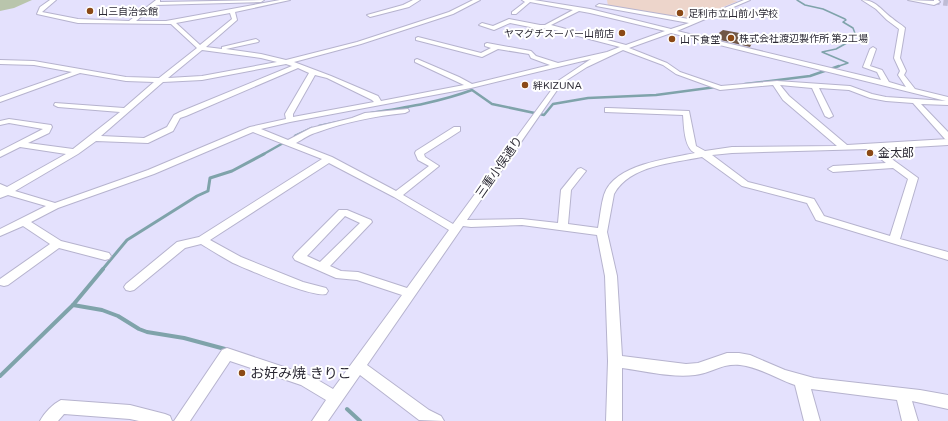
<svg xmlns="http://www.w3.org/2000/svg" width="948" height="421" font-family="'Varela Round','Noto Sans JP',sans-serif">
<rect width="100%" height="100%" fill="#e4e1fd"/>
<polygon fill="#edd5cb" points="607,0 732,0 738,1 693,19 608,6"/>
<polygon fill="#b9c5ac" points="0,0 32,0 14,8 0,11"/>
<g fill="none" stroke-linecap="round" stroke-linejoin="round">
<g stroke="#7fa3aa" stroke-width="1.5">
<polyline points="797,0 805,5 823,9 845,19 846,20 843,22 853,28 856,36"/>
<polyline points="836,67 848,63 822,52 836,49 854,39"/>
</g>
<g stroke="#7fa3aa" stroke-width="2.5">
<polyline points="745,84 810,76 839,66"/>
<path d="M365 114C401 108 437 103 472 90L492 104 544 115 553 104 588 98 656 95 716 87"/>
<polyline points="319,126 343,121"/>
<polyline points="295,136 312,128"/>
<polyline points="262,155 285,142"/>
</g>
<polyline stroke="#7fa3aa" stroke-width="3" points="102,270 127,240 197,196 208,191 210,178 232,171 264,154"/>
<g stroke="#7fa3aa" stroke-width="4">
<polyline points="73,305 102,310 118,316 139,329 147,332 184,338 225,349"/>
<polyline points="0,376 73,305 103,269"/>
<polyline points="347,409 360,421"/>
</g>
</g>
<polygon fill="#705747" points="723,30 750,35 752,43 750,47 712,38"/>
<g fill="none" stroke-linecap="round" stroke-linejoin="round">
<polyline stroke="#bfbcd5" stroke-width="8" stroke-dasharray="8 3.5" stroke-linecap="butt" points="932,0 948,2"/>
<defs>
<g id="minor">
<path d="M50 0H56L42 12 78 19 129 21 156 0H160V2L264 0 261 2 155 5 136 21H166L280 0H290L235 12 237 20 206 47 222 49V47L256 39 259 41 258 42 226 49 261 54 286 60 357 42 449 12 473 0H480L453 14 361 44 294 62 331 76 378 96 381 101 464 85 415 62V60L417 59 459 77 472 84 550 65 531 58 529 54 498 49 482 57 416 40V38L418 37 481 53 491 48 485 46V44L487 43 531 51 536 56 558 63 607 52 620 47 547 28 540 29 510 23 494 30 479 25 482 23 493 26 509 19 540 25H545L573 10 530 2 516 14H512V12L525 2 522 0H534L590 9 671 29 689 23 596 6 599 4 695 20 744 0H750L677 31 881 80 877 72 863 67 870 49 873 47 876 49 870 66 882 70 889 82 906 87 898 75 900 71 894 58 899 29 887 20 876 9 862 0C876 0 882 11 892 18 896 22 901 24 905 28L900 58 906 71 904 75 915 89 948 97V105L921 104 948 132V139H945L913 103 886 101 870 98 849 90 819 88 833 116 829 118 825 116 812 88 780 85 789 96 847 145 948 139V145L878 149 918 178 900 239 948 252V260L816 220 807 203 742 186 702 157C673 163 630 165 614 194L607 232 617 276 622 356 686 364 698 363 727 353H739L750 355 785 370 814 378 920 390 948 395V409L912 401 918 421H902L897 400 811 389 820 421H804L795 385C777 379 759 367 740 365 723 363 711 373 695 375 672 378 645 371 622 368V421H606L608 361 605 276 597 235 522 225 471 227 463 226 367 365 429 410 441 416 444 421 419 420 360 375 328 421H312L326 400 301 385 230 361 190 421H174L222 350 227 348 311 376 333 389 402 295 357 280 336 278 295 260 293 257 295 254 339 210H347L371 220 372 222 330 266 341 271 358 272 407 288 449 230 394 197 329 163 210 240 241 257 303 282 326 288 328 291 326 294C312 298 249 270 233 263 222 257 211 250 201 244L185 248 134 290 130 291 126 290 124 287 126 284 177 242 199 237 322 159 253 132 154 174 58 208 31 222 61 241 109 253 111 256 109 259 105 260 59 248 8 285 4 286 0 285V279L50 244 23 226 0 236V229L46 206 8 195 0 198V184L7 187 66 154 20 147 0 157V151L43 129 9 123 0 125V121L9 119 51 125 52 127 49 133 28 143 73 149 120 112 58 107 54 105 55 103 124 108 154 82 126 81 80 73 0 102V97L72 72 34 65 0 64V60L34 61 126 77 159 78 197 48 171 24 78 23 37 14 40 7ZM579 11 590 13 665 31 626 45 551 25ZM230 13 232 19 200 45 176 23ZM671 33 946 101 886 97 872 94 850 86 777 81 721 86 680 72 667 63 629 48ZM202 50 261 58 277 62 202 76 168 78ZM623 50 663 65 676 74 720 90 773 85 783 100 837 146 732 147 705 151 696 146 689 111 608 108H605V112L683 115C684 126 684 148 695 153 668 159 614 164 604 195 601 205 600 217 598 228L568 224 571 190 586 171 581 168 578 169 561 190 558 223 522 219 467 220 562 83 587 67ZM591 59 558 81 453 224 403 195 439 166 425 157 424 154 460 131V127H454L416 151 415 153 418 160 429 166 396 191 332 157 296 143C303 139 310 134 318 132 345 122 376 116 405 113L409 111 408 109 365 113 352 118 311 128 288 140 261 129 290 122 471 88ZM286 64 292 66 180 112 174 115 167 127 144 138 101 136 163 82 202 80ZM298 68 309 73 285 114 286 119 250 127 148 170 55 203 15 191 78 154 96 141 148 143 173 131 180 118 186 116ZM315 75 327 78 372 100 374 102 293 117V114ZM868 149 886 163 833 166 828 169 833 172 893 168 908 179 890 236 824 216 814 199 748 182 712 155 732 153ZM345 216 360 223 320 262 307 256Z"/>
<polygon points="413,0 420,0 409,7 370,17 367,15 403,5"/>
<polygon points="908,0 934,1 934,0 938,0 940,2 934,5"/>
<path d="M61 400 130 405 165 414 170 416 172 421H139L130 419 64 414 58 421H40C44 413 53 404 61 400Z"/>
</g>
</defs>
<use href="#minor" stroke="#b6b3ce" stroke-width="2"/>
<use href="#minor" fill="#fff" fill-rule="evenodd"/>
</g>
<g fill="#8b4915" stroke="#fff" stroke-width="1.5">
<circle cx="90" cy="11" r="4"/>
<circle cx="680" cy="13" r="4"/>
<circle cx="622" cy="33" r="4"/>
<circle cx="731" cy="38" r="4"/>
<circle cx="672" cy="39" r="4"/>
<circle cx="525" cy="85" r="4"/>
<circle cx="870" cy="153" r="4"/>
<circle cx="242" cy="373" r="4"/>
</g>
<g text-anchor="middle" stroke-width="4" stroke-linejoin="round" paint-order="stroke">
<g font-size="10" fill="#2b2934" stroke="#fff" text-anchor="start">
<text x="98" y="15">山三自治会館</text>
<text x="688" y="17">足利市立山前小学校</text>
<text x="614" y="37" text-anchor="end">ヤマグチスーパー山前店</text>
<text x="739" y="42">株式会社渡辺製作所 第2工場</text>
<text x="680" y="43">山下食堂</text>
<text x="533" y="89">絆KIZUNA</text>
</g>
<g font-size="12" fill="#2b2934" stroke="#fff" text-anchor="start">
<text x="878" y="157">金太郎</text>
</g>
<g font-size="12" fill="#2b2934" stroke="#fff">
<text transform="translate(499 167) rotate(-55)" y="4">三重小俣通り</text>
</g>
<g font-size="14" fill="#2b2934" stroke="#fff" text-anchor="start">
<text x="250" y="378">お好み焼 きりこ</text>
</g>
</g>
</svg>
